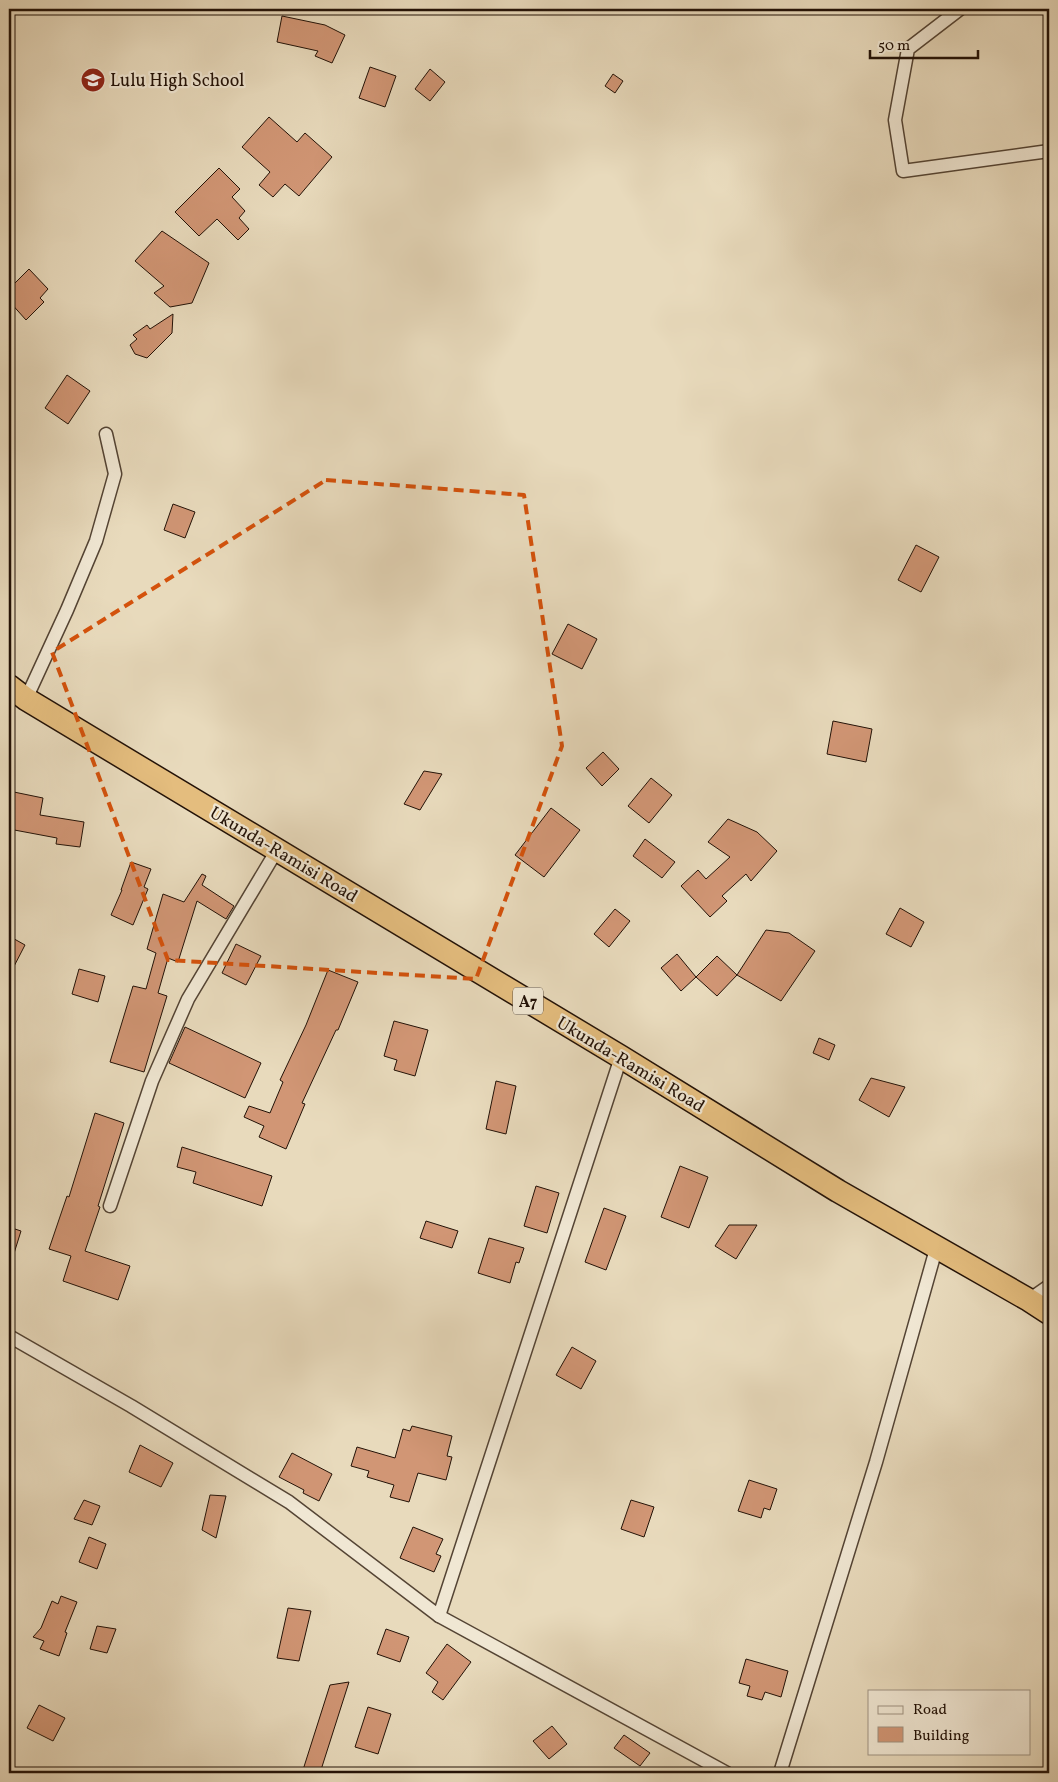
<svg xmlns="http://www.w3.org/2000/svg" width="1058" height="1782" font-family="Vollkorn,serif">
<rect width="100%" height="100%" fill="#e8dabc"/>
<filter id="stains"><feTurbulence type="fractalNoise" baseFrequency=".004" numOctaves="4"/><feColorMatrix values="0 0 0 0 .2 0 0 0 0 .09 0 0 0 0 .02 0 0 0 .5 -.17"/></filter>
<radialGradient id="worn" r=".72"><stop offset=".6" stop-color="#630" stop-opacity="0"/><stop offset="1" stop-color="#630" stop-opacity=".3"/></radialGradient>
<g fill="#d19675" stroke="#231207">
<polygon points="282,16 325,25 345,35 332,63 315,56 318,51 277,42"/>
<polygon points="370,67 396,76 385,107 359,98"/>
<polygon points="430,69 445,82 430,101 415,89"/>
<polygon points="613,74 623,81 615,93 605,86"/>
<polygon points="269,117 297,142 305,133 332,157 299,196 285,184 273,197 259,185 270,172 242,147"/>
<polygon points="219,168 240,189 232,197 245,211 239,218 249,229 238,240 217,219 199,236 175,212"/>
<polygon points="162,231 209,263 192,303 170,307 154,293 164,286 135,261"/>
<polygon points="29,269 48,289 40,298 44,302 26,320 9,301 9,289"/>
<polygon points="173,314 172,333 147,358 135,354 130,345 137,339 133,335 147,325 150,329"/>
<polygon points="67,375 90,391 68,424 45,408"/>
<polygon points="173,504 195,512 185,538 164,530"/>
<polygon points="916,545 939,557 921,592 898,580"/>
<polygon points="568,624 597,639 582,669 552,654"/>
<polygon points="833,721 872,729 866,762 827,754"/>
<polygon points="603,752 619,769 602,786 586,768"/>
<polygon points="424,771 442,774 420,810 404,804"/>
<polygon points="651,778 672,795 649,823 628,806"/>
<polygon points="9,791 43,798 40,815 84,822 80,847 56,844 57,838 9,829"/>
<polygon points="551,808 580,830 544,877 515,855"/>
<polygon points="728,819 757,832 777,851 751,881 746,874 722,896 727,901 710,917 681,886 698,870 706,879 730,857 708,842"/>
<polygon points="645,839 675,862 662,878 633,856"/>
<polygon points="131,862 151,869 144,887 148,889 133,925 111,915 122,890 121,890"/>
<polygon points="202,874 206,876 202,885 234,906 226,919 197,901 178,962 168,958 158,993 167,996 144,1072 110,1062 133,986 146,989 156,953 147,949 163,894 184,902"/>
<polygon points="900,908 924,922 911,947 886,934"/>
<polygon points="615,909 630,921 609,947 594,934"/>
<polygon points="766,930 789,933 815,951 781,1001 737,975"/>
<polygon points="9,936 25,945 9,976"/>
<polygon points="236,944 261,956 246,985 222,973"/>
<polygon points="677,954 696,977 681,991 661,968"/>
<polygon points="717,956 737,975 717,996 696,977"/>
<polygon points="79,969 105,976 98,1002 72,994"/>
<polygon points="328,970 358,982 338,1030 336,1030 302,1103 305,1104 286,1149 259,1137 264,1126 244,1117 249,1106 270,1113 283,1082 280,1080 306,1025"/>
<polygon points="394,1021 428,1030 415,1076 394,1070 397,1060 384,1056"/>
<polygon points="185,1027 261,1063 245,1098 169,1063"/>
<polygon points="819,1038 835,1045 829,1060 813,1053"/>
<polygon points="871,1078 905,1087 889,1117 859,1100"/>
<polygon points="496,1081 516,1086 506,1134 486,1129"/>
<polygon points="95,1113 124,1123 98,1206 100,1207 85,1251 130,1266 118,1300 63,1281 71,1256 49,1249 67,1196 69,1197"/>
<polygon points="182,1147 272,1176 262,1206 193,1183 196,1172 177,1167"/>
<polygon points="680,1166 708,1177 689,1228 661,1217"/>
<polygon points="536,1186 559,1193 547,1233 524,1226"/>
<polygon points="604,1208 626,1216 606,1270 585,1262"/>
<polygon points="426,1221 458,1231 452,1248 420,1238"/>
<polygon points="729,1225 757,1225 736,1259 715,1246"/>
<polygon points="9,1227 21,1231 11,1263 9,1262"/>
<polygon points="489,1238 524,1248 519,1263 516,1262 510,1283 478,1273"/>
<polygon points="572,1347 596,1361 581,1389 556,1375"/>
<polygon points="412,1426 452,1436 447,1456 452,1457 446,1480 418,1473 409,1502 390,1497 394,1485 367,1477 369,1471 351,1466 357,1447 395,1458 403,1429 410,1431"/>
<polygon points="140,1445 173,1463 161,1487 129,1472"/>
<polygon points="292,1453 332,1474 319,1501 303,1493 304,1490 279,1477"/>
<polygon points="749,1480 777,1489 770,1510 764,1508 761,1518 738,1511"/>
<polygon points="210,1495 226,1496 216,1538 202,1530"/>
<polygon points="84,1500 100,1506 92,1525 74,1519"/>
<polygon points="631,1500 654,1507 644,1537 621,1529"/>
<polygon points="413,1527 443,1539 436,1554 441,1556 434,1572 400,1558"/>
<polygon points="89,1537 106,1544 97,1569 79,1562"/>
<polygon points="61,1596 77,1602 65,1632 67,1633 59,1656 40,1649 44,1641 33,1637 41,1628 52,1601 58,1604"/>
<polygon points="288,1608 311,1611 299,1661 277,1658"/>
<polygon points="97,1626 116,1629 107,1653 90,1649"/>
<polygon points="386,1629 409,1637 400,1662 377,1654"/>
<polygon points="447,1644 471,1662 443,1700 432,1692 438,1682 426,1673"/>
<polygon points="746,1659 788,1671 781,1697 765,1692 762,1700 747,1696 750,1686 739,1683"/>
<polygon points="349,1682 320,1773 302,1773 330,1685"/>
<polygon points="39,1705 65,1718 53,1741 27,1728"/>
<polygon points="368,1707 391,1714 378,1754 355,1747"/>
<polygon points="552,1726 567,1744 549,1759 533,1741"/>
<polygon points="624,1735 650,1753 640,1766 614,1748"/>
</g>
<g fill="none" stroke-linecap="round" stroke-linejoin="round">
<defs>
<g id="street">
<polyline points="960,9 908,49 895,120 903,171 1049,151"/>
<polyline points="26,699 67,610 96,541 115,474 106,434"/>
<polyline points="110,1206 152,1081 188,999 277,850"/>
<polyline points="1029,1300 1049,1286"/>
<polyline points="9,1336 131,1406 289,1502 439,1616 727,1773"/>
<polyline points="439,1616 621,1057"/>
<polyline points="780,1773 876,1462 936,1249"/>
</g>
<polyline id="highway" points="9,686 26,699 621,1057 838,1191 1029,1300 1049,1313"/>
</defs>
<use href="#street" stroke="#544434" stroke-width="15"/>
<use href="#highway" stroke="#231207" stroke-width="25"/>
<use href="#street" stroke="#f0e7d3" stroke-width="12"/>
<use href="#highway" stroke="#e4bd7e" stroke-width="22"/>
</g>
<path fill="none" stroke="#d4520c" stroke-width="4" stroke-dasharray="10 6" stroke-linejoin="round" d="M326 480 524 495 562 746 476 979 168 960 52 652Z"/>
<defs>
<symbol id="school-disc" viewBox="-11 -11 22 22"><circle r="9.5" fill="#8f2418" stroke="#f0e7d3"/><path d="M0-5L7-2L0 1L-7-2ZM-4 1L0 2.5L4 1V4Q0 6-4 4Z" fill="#fff"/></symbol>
</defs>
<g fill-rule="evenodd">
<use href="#school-disc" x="79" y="66" width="28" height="28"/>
</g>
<g text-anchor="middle" stroke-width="4.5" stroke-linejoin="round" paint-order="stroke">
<rect fill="#f0e7d3" stroke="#605244" stroke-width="1" x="513" y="987.5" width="30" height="27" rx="4"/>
<g font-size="16" font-weight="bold" fill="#231207">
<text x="528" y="1007">A7</text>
</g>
<g font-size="18" fill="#231207" stroke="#f0e7d3" text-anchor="start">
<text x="110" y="86">Lulu High School</text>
</g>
<g font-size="18" fill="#231207" stroke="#f0e7d3">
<text transform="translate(284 854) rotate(31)" y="6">Ukunda-Ramisi Road</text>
<text transform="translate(631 1064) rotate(31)" y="6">Ukunda-Ramisi Road</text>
</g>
</g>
<rect width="1058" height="1782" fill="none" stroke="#e8dabc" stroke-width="30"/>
<rect x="10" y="10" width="1038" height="1762" fill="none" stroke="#231207" stroke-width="2.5"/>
<rect x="15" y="15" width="1028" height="1752" fill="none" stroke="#231207"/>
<rect x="868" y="1690" width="162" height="65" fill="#f0e7d3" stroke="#9e9281"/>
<rect x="878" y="1706" width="25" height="8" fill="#f0e7d3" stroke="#9e9281"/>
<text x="913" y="1714" font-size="15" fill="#231207">Road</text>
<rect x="878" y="1727" width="25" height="15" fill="#d19675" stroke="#9e9281"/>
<text x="913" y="1740" font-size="15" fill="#231207">Building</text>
<path d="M870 50v8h108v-8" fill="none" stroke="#231207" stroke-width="2.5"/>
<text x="878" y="50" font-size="15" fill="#231207" stroke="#f0e7d3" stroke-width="4" paint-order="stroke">50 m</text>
<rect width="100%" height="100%" filter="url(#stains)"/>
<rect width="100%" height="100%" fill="url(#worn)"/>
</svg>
